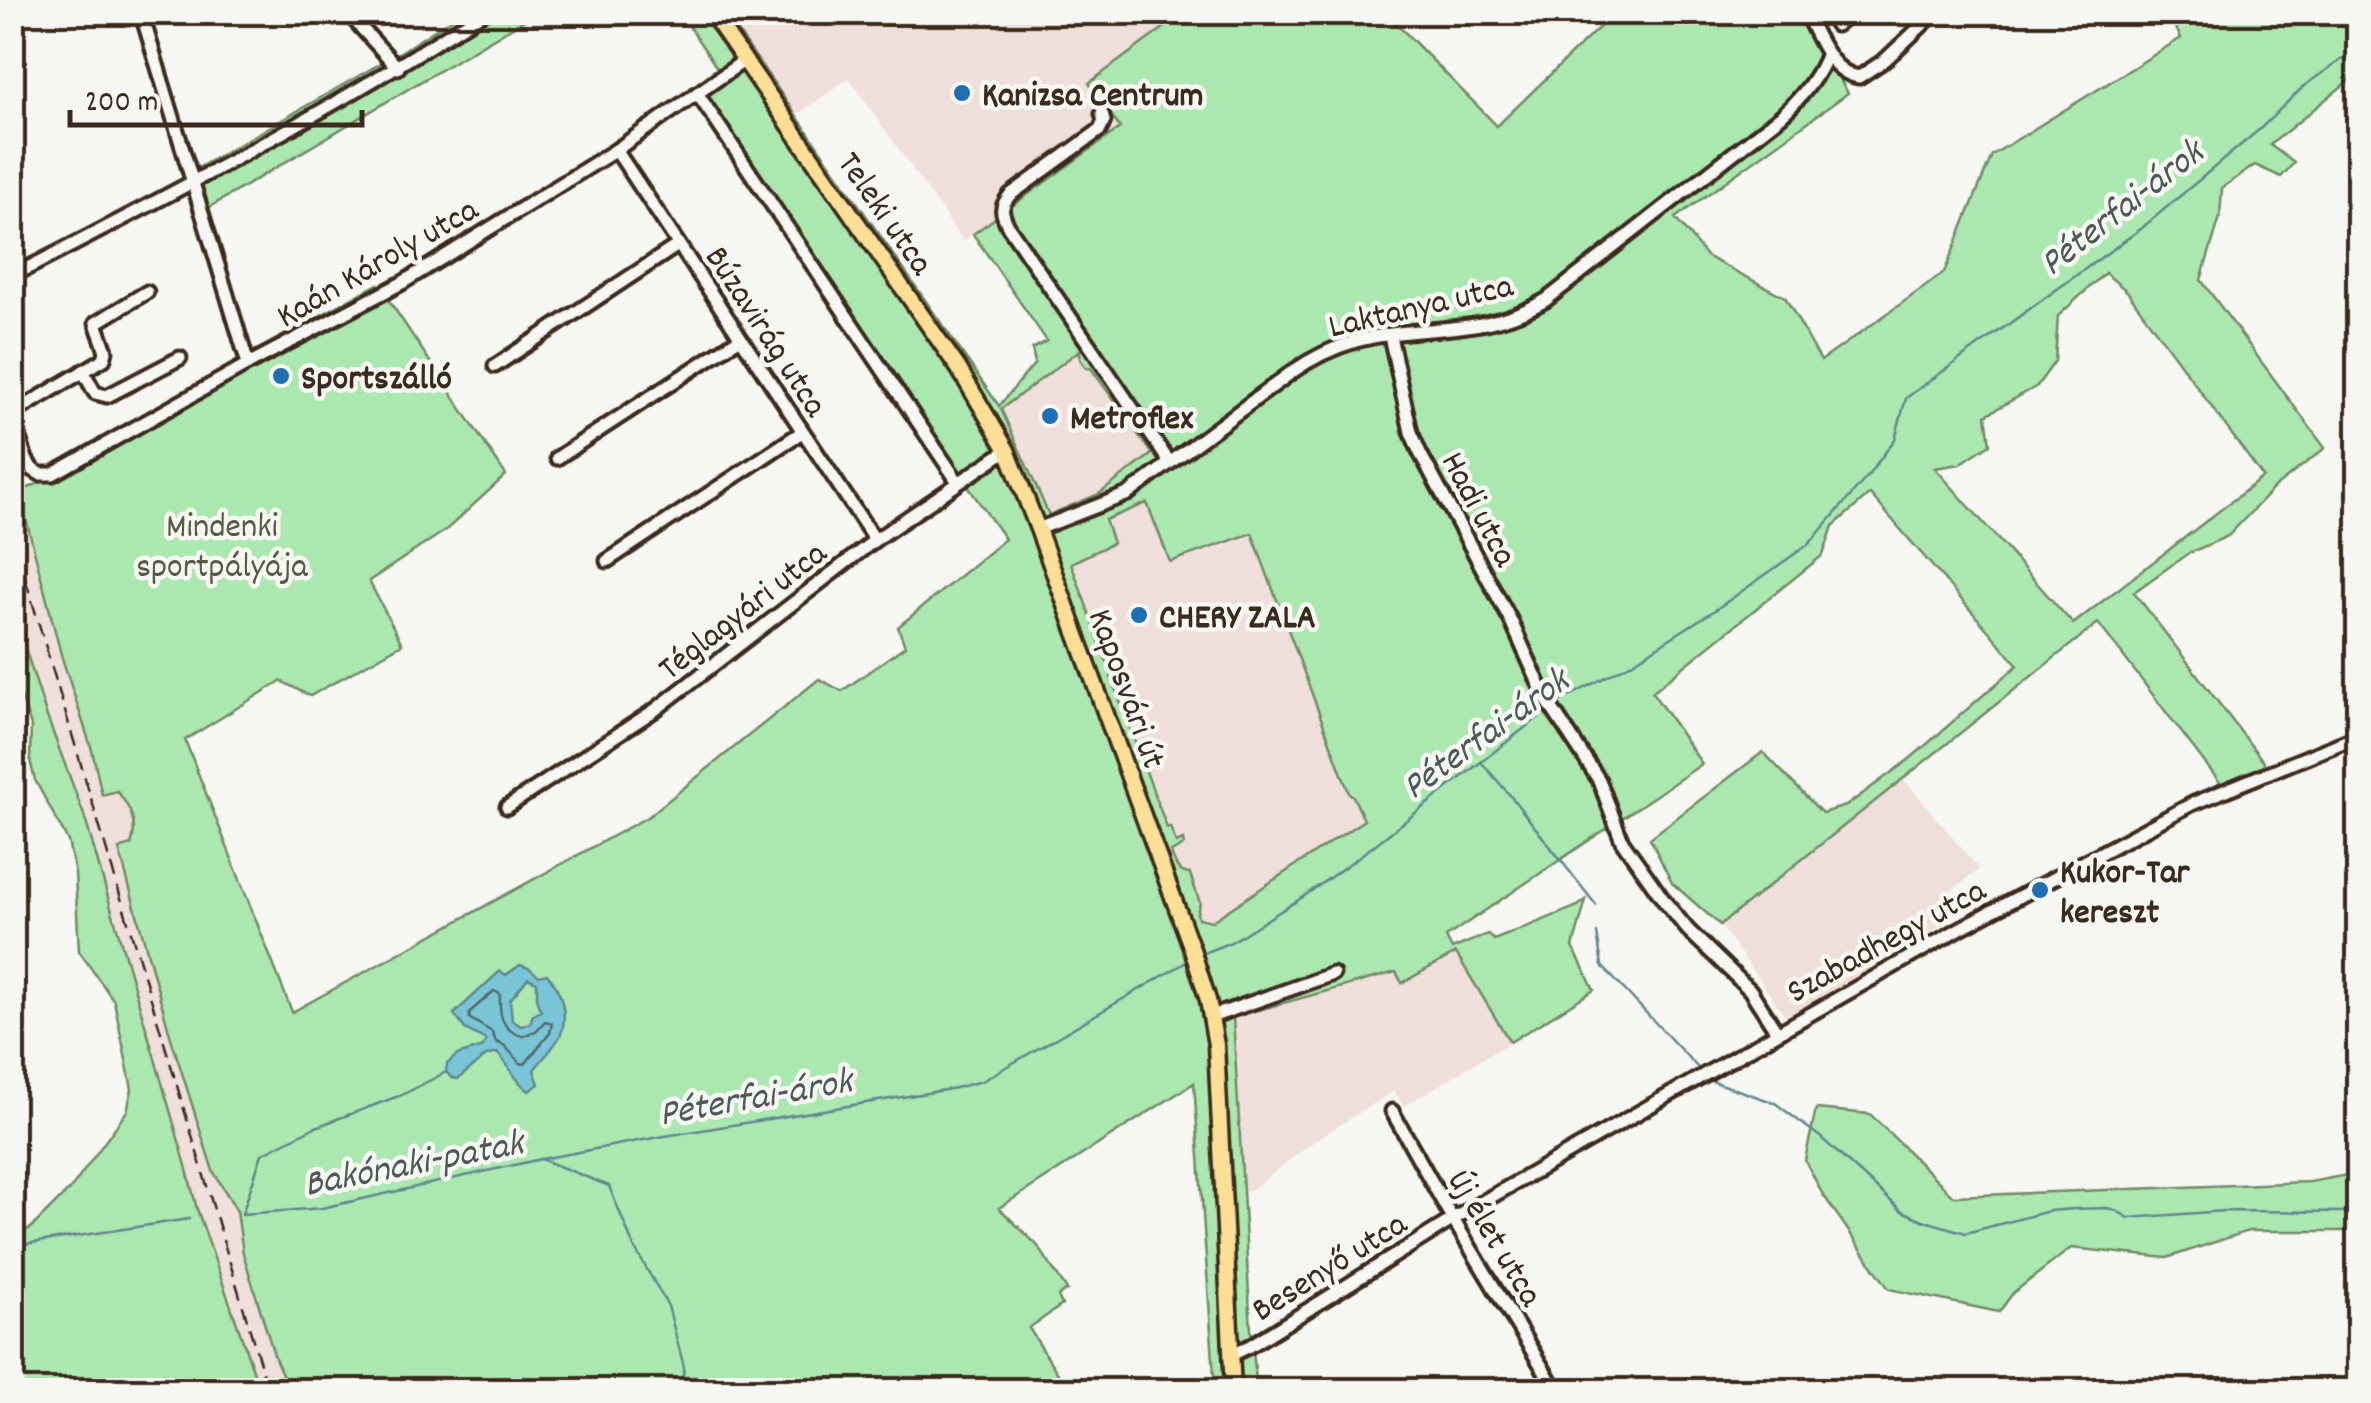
<svg xmlns="http://www.w3.org/2000/svg" width="2371" height="1403" font-family="Dekko,sans-serif">
<rect width="100%" height="100%" fill="#f6f6f2"/>
<filter id="ink" filterUnits="userSpaceOnUse"><feTurbulence type="fractalNoise" baseFrequency=".01" numOctaves="2"/><feDisplacementMap in="SourceGraphic" scale="20" xChannelSelector="R" yChannelSelector="G"/><feConvolveMatrix kernelMatrix="1 2 1 2 8 2 1 2 1" color-interpolation-filters="sRGB"/></filter>
<g filter="url(#ink)">
<g fill="#efded9">
<polygon points="757,12 1184,13 1089,83 1120,128 963,241 849,78 795,116 735,28"/>
<polygon points="1081,349 1091,367 1152,454 1099,494 1049,515 1001,409"/>
<polygon points="12,472 62,658 92,750 102,794 117,791 126,802 136,831 131,846 119,850 171,1038 213,1171 237,1211 243,1253 275,1358 289,1390 260,1390 197,1209 185,1162 84,815 46,714 13,610"/>
<polygon points="1148,503 1252,533 1349,793 1353,796 1365,821 1212,921 1198,918 1197,908 1186,875 1174,863 1171,851 1184,844 1182,841 1176,844 1170,828 1167,828 1111,676 1119,673 1106,660 1071,562 1113,543 1104,520"/>
<polygon points="1903,778 1979,869 1944,897 1953,909 1940,926 1788,1019 1720,925"/>
<polygon points="1456,953 1510,1042 1404,1106 1394,1091 1317,1139 1252,1189 1244,1192 1233,1017 1397,972 1403,982"/>
</g>
<g fill="#aae8af" stroke="#728966" stroke-width="2.5" fill-rule="evenodd">
<polygon points="461,13 536,13 208,208 196,169 402,51"/>
<path d="M680 13H738L744 22 736 29 999 406 1035 363 1032 349 1047 341 973 234 1120 128 1089 83 1184 13H1386L1497 126 1614 13H1800L1848 93 1675 218 1706 256 1785 297 1821 361 1944 273 1992 155 2181 38 2168 13H2358V73L2270 145 2294 163 2281 177 2255 165 2222 188 2220 217 2201 280 2325 448 2275 487 2228 536 2187 554 2134 592 2266 765 2221 784 2098 623 1720 925 1672 883 1650 838 1763 752 1822 813 1846 806 1911 758 2018 665 1870 494 1833 526 1823 555 1652 692 1702 764 1446 937 1452 949 1488 934 1494 940 1578 906 1586 900 1573 947 1594 990 1510 1042 1456 953 1402 983 1396 972 1233 1017 1251 1330 1257 1390H1215L1194 1083 999 1208 1038 1246 1067 1290 1058 1296 1062 1305 1029 1328 1068 1390H289L275 1358 243 1253 237 1211 213 1171 171 1038 119 849 131 845C138 824 131 808 117 791L102 795 92 750 62 658 19 492 42 482 235 362 378 284 506 475 446 530 369 581 402 644 310 696 281 681 185 740 292 1012 649 816 819 679 842 691 905 646 898 627 1005 539 689 90 717 68ZM2105 273 2127 291 2263 477 2073 624 1935 468 1960 464 1990 444 1986 415 2037 386 2055 361 2058 316ZM1080 350V359L1086 368H1091L1152 454 1099 494 1049 515 1001 409ZM1147 503 1170 562 1252 533 1349 793 1353 796 1364 820 1212 921 1198 918 1197 913 1200 903 1190 874C1178 874 1174 862 1171 852L1184 845 1183 840 1176 843 1170 827 1167 828 1111 677 1120 673 1106 660 1071 563 1113 543 1105 520Z"/>
<polygon points="13,610 46,714 84,815 185,1162 197,1209 260,1390 13,1390 13,1232 30,1229 73,1186 127,1111 132,1089 114,1001 79,951 75,874 68,841 35,780 30,760 31,726 13,673"/>
<polygon points="1816,1109 1870,1114 1953,1196 2310,1182 2358,1173 2358,1231 2248,1231 2167,1258 2071,1248 2013,1293 1999,1312 1889,1289 1822,1193 1805,1160"/>
</g>
<path fill="#79c5d8" stroke="#60878e" stroke-width="2.5" fill-rule="evenodd" d="M520 965 529 968 539 976 547 974C561 989 569 1015 560 1036 554 1048 542 1059 534 1070L539 1084 529 1091C515 1082 509 1064 497 1053L486 1056 458 1079 452 1078 446 1072 447 1064 457 1055 483 1047 486 1040 465 1029 454 1014 500 971 506 975ZM528 978 537 982V1002L541 1011 533 1015 530 1023 521 1026 512 1020 510 1000Z"/>
<g fill="none" stroke-linecap="round" stroke-linejoin="round">
<path stroke="#546868" stroke-width="2.5" d="M494 991 500 994C499 1014 501 1031 523 1036L536 1031 545 1021 552 1023 550 1033 525 1064 520 1063 505 1046 496 1042 492 1032 469 1018 470 1012Z"/>
<g stroke="#60878e" stroke-width="2.5">
<polyline points="1555,704 1630,664 1718,608 1809,544 1867,477 1895,439 1906,398 2142,228 2261,128 2305,85 2341,60 2358,54"/>
<polyline points="1482,763 1509,794 1596,905"/>
<polyline points="1597,933 1602,966 1698,1068"/>
<polyline points="1201,954 1231,942 1303,897 1368,850 1549,709"/>
<polyline points="446,1072 404,1094 313,1128 262,1154 242,1214 322,1208 541,1159 609,1186 634,1247 668,1306 684,1367 681,1390"/>
<polyline points="1712,1081 1775,1103 1819,1136 1902,1211 1925,1221 1966,1233 2049,1211 2074,1209 2107,1208 2115,1210 2129,1218 2224,1211 2358,1212"/>
<polyline points="541,1159 665,1136 951,1089 982,1081 1190,960"/>
<polyline points="12,1246 189,1219"/>
</g>
<defs>
<g id="minor">
<polyline points="141,12 248,364"/>
<polyline points="347,12 398,68"/>
<path d="M1805 12C1818 36 1830 73 1859 77L1885 60 1936 12"/>
<polyline points="1836,25 1851,12"/>
<polyline points="697,93 958,482"/>
<path d="M1102 114 1104 121 1100 130 1010 195C1000 207 1001 212 1008 226L1170 463"/>
<polyline points="616,150 875,540"/>
<path d="M12 276C173 194 332 110 484 12"/>
<polyline points="1390,336 1411,432 1420,453 1511,621 1546,699 1599,780 1622,841 1665,902 1688,930 1750,990 1777,1032"/>
<polyline points="495,366 678,245"/>
<polyline points="83,371 95,393 107,396 180,358"/>
<polyline points="12,414 104,359 106,351 96,323 147,292"/>
<polyline points="12,417 26,459 32,469 40,474 53,474 248,364 402,283 616,150 745,60"/>
<polyline points="557,458 739,339"/>
<path d="M1038 529 1128 494 1292 372C1312 358 1332 348 1356 341 1422 323 1482 338 1546 300L1781 116C1801 98 1818 78 1827 53"/>
<polyline points="607,561 802,432"/>
<polyline points="507,807 655,710 875,540 1007,450"/>
<polyline points="1211,1017 1333,974"/>
<polyline points="1392,1111 1448,1211 1556,1390"/>
<polyline points="1231,1355 1250,1346 1463,1213 1959,929 2192,804 2358,736"/>
</g>
<polyline id="major" points="711,12 959,369 1007,450 1038,529 1192,949 1208,1000 1216,1045 1233,1390"/>
</defs>
<use href="#minor" stroke="#3b2a1e" stroke-width="19"/>
<use href="#major" stroke="#3b2a1e" stroke-width="21"/>
<use href="#minor" stroke="#f6f6f2" stroke-width="11"/>
<use href="#major" stroke="#fbdf96" stroke-width="14"/>
<polyline stroke="#3b2a1e" stroke-width="2.5" stroke-dasharray="15 8" stroke-linecap="butt" points="12,534 268,1390"/>
</g>
</g>
<g fill="#1f6fb2" stroke="#f6f6f2" stroke-width="4">
<circle cx="962" cy="93" r="10"/>
<circle cx="281" cy="376" r="10"/>
<circle cx="1050" cy="416" r="10"/>
<circle cx="1139" cy="615" r="10"/>
<circle cx="2040" cy="890" r="10"/>
</g>
<g text-anchor="middle" stroke-width="9" stroke-linejoin="round" paint-order="stroke">
<g font-size="35" font-weight="bold" fill="#3b2a1e" stroke="#f6f6f2" text-anchor="start">
<text x="982" y="105">Kanizsa Centrum</text>
<text x="301" y="388">Sportszálló</text>
<text x="1070" y="428">Metroflex</text>
<text x="1159" y="627">CHERY ZALA</text>
<text x="2060" y="882">Kukor-Tar<tspan x="2060" dy="40">kereszt</tspan></text>
</g>
<g font-size="35" fill="#3b2a1e" stroke="#f6f6f2">
<text transform="translate(887 212) rotate(55)" y="12">Teleki utca</text>
<text transform="translate(376 261) rotate(-30)" y="12">Kaán Károly utca</text>
<text transform="translate(1420 304) rotate(-13)" y="12">Laktanya utca</text>
<text transform="translate(768 330) rotate(57)" y="12">Búzavirág utca</text>
<text transform="translate(1481 508) rotate(62)" y="12">Hadi utca</text>
<text transform="translate(741 609) rotate(-38)" y="12">Téglagyári utca</text>
<text transform="translate(1129 688) rotate(70)" y="12">Kaposvári út</text>
<text transform="translate(1885 939) rotate(-29)" y="12">Szabadhegy utca</text>
<text transform="translate(1497 1237) rotate(59)" y="12">Új élet utca</text>
<text transform="translate(1328 1265) rotate(-32)" y="12">Besenyő utca</text>
</g>
<g font-size="35" fill="#575a42" stroke="#f6f6f2">
<text x="222" y="536">Mindenki<tspan x="222" dy="40">sportpályája</tspan></text>
</g>
<g font-size="38" font-style="italic" fill="#4e5856" stroke="#f6f6f2">
<text transform="translate(2120 206) rotate(-38)" y="13">Péterfai-árok</text>
<text transform="translate(1484 732) rotate(-36)" y="13">Péterfai-árok</text>
<text transform="translate(755 1095) rotate(-10)" y="13">Péterfai-árok</text>
<text transform="translate(413 1161) rotate(-11)" y="13">Bakónaki-patak</text>
</g>
</g>
<rect width="2371" height="1403" fill="none" stroke="#f6f6f2" stroke-width="50"/>
<rect x="25" y="25" width="2321" height="1353" fill="none" stroke="#3b2a1e" stroke-width="4" filter="url(#ink)"/>
<path d="M70 110v15h292v-15" fill="none" stroke="#3b2a1e" stroke-width="5"/>
<text x="85" y="110" font-size="30" fill="#3b2a1e" stroke="#f6f6f2" stroke-width="8" paint-order="stroke">200 m</text>
</svg>
